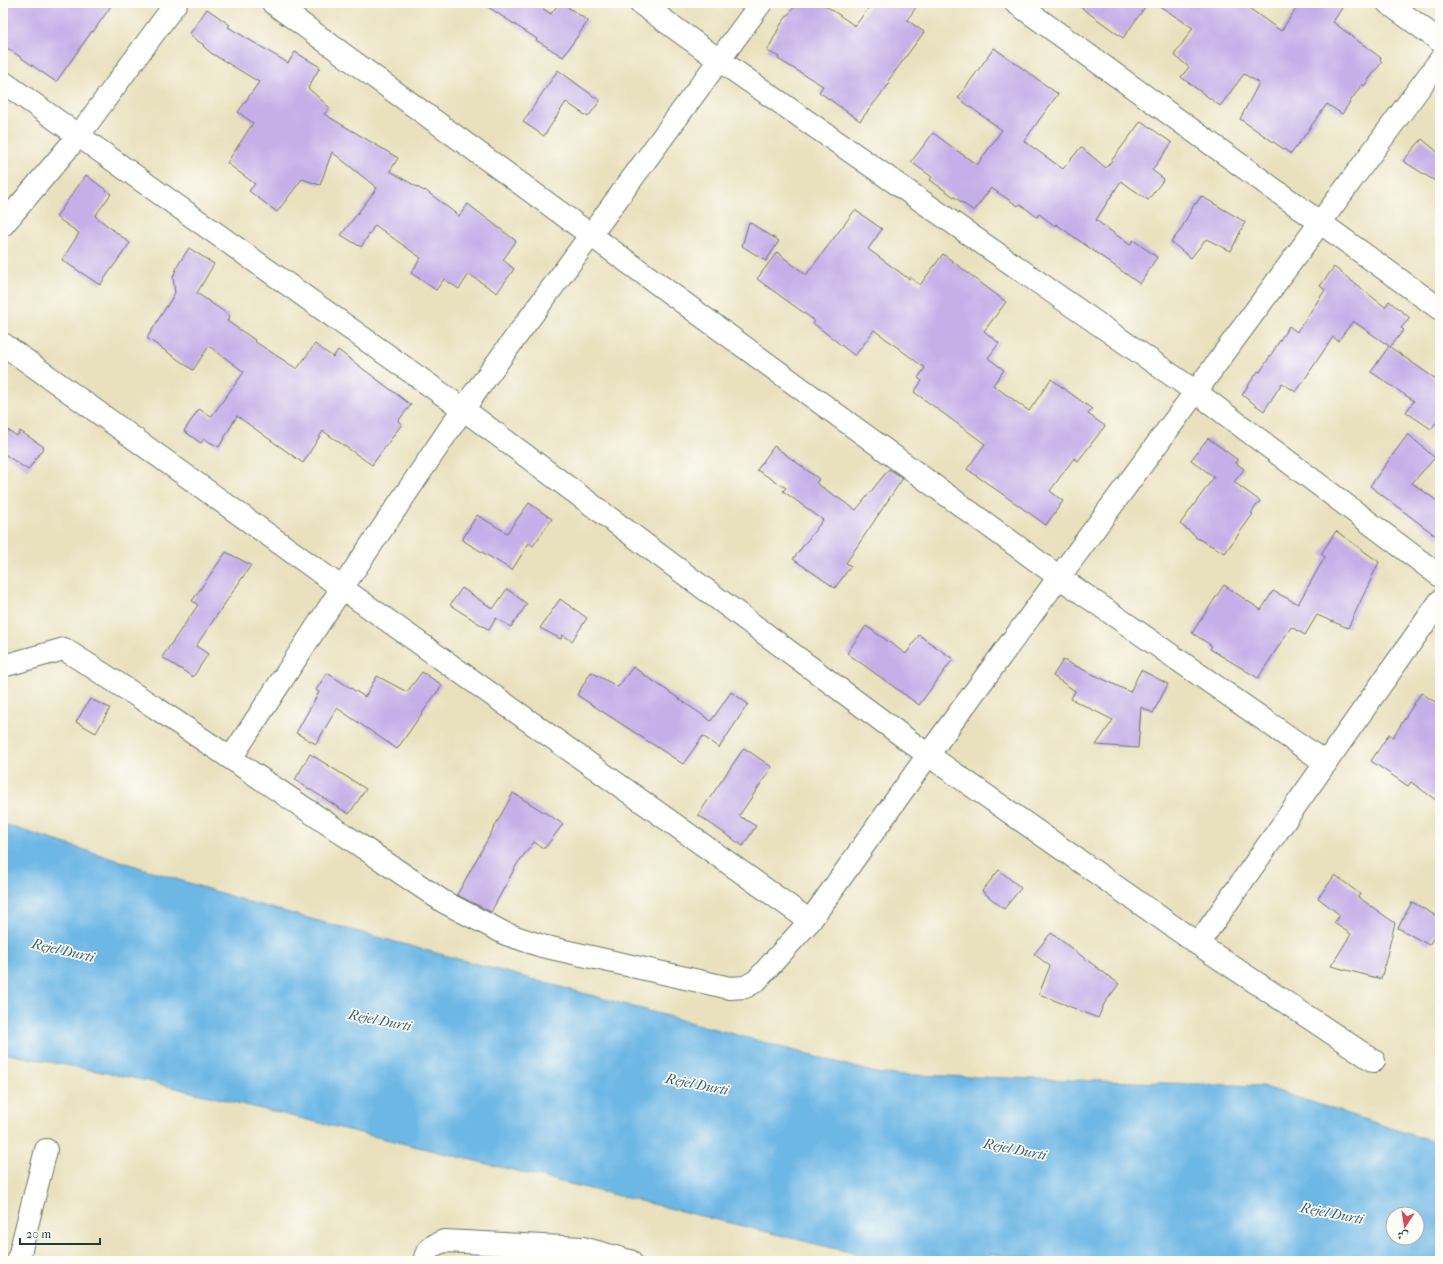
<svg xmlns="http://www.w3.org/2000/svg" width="1443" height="1264" font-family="'IM FELL French Canon',Amiri,serif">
<rect width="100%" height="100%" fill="#fdfcf7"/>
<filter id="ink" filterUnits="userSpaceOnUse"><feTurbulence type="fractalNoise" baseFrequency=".025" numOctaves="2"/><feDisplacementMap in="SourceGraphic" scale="8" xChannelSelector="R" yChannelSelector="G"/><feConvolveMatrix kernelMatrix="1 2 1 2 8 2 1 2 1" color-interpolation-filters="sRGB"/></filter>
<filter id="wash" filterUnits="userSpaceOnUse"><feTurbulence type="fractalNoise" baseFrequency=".012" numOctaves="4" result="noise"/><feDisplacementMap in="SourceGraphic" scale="16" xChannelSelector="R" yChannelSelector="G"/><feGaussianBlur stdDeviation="0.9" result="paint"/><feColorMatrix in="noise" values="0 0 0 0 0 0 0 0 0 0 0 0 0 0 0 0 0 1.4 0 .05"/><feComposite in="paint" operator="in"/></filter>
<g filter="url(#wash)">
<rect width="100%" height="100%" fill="#e9e1be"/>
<path fill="#6db7e5" stroke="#467a8c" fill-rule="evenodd" d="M3 824 249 902 880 1074 1262 1086 1440 1144V1261H1070L990 1254 989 1261H859L853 1253 143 1080 3 1053ZM1393 1214H1417V1238H1393Z"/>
<g id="blocks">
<g fill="#c5afe8">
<polygon points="3,3 113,3 93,32 92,31 56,82 3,45"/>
<polygon points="482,3 534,3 551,14 559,3 562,3 588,21 563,57 536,40 537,39"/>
<polygon points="797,3 822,3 855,26 872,3 919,3 907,20 924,32 888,81 890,83 860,121 819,92 823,86 778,59 779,57 767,51 781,24"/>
<polygon points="1075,3 1148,3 1123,38"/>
<polygon points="1155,3 1242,3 1281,31 1300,3 1345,3 1333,22 1381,58 1380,60 1382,62 1364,86 1362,84 1342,114 1327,104 1291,154 1240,119 1259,83 1244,74 1220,106 1181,77 1189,67 1174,55 1193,28"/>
<polygon points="207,9 230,25 228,27 288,63 295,52 320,67 308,88 330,108 324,114 398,158 390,171 424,191 425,190 459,216 468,204 516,241 503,260 514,269 497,293 469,274 459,289 444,279 436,290 411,273 421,258 375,225 361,247 341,235 377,188 332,152 320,185 302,179 277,212 249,191 255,184 227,163 253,123 238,112 259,82 211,53 203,46 204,45 189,35"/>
<polygon points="994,48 1058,94 1024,141 1063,169 1081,147 1106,168 1141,121 1172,143 1152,170 1164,179 1148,200 1121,181 1096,220 1130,245 1133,240 1157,257 1140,284 1056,224 1055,226 1039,214 1037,217 1020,204 1018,206 991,188 974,211 930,180 932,177 911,162 933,133 977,165 1002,130 958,98"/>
<polygon points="558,70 600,101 588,117 566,102 544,136 523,122"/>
<polygon points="1422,139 1440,154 1440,184 1403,161"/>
<polygon points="86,175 111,194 95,216 130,243 100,285 62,260 79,233 56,217"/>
<polygon points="1201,196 1245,222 1231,251 1206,239 1191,258 1171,242 1180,231 1195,203 1196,204"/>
<polygon points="855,210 882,229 868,249 909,279 910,277 920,285 943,254 1006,302 984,331 999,343 988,358 1004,370 993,385 1029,411 1051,379 1092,409 1088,414 1105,426 1078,461 1074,458 1050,491 1063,501 1046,525 967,469 985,444 914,392 922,381 918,378 925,368 874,330 855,356 813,323 815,321 757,279 777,252 806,275"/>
<polygon points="749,222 779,241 766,261 742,246"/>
<polygon points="189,248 214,264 197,293 230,316 227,321 255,340 254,341 297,369 315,344 333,357 338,350 411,405 398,421 402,424 372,465 323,431 303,463 237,416 219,447 204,439 201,443 184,431 199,409 211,417 244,372 209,346 193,370 147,338 175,293 173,277 178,265"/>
<polygon points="1334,267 1385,307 1389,301 1410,318 1401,328 1404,330 1390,347 1440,382 1440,418 1431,429 1406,412 1414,401 1371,372 1389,346 1353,321 1338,341 1333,337 1296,392 1282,383 1264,411 1242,395 1258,371 1260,372 1289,326 1297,332 1325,290 1320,286"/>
<polygon points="3,427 17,436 20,431 44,447 28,470 3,453"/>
<polygon points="1408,434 1435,458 1412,483 1440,503 1440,539 1370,486"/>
<polygon points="1208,438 1238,460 1236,463 1244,469 1234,482 1260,501 1251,513 1253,514 1225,553 1195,537 1196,536 1180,524 1214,477 1191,460"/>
<polygon points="774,446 819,479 816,483 856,510 889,469 903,478 846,563 851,566 835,588 793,559 823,520 783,491 786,488 757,470"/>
<polygon points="529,503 552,519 533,546 529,543 512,570 462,540 477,515 507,533"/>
<polygon points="1336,531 1379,562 1348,628 1317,615 1305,635 1291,627 1258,678 1210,649 1212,646 1192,633 1224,585 1261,610 1273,591 1298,604 1325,557 1321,554"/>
<polygon points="226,552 251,565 196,646 208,654 193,677 162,657 198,605 192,601"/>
<polygon points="462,588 493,609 507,589 527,604 511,627 496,618 489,630 450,605"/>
<polygon points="560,599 587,618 572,641 563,635 561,639 540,628"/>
<polygon points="866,626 906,654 919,635 953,659 919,705 847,653"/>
<polygon points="1063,660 1130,692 1141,670 1168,684 1153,713 1141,707 1138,748 1096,745 1113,720 1071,699 1075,691 1053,676"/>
<polygon points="633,667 711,721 731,692 748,704 719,748 703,736 683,764 577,695 591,672 618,687"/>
<polygon points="422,672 442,685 397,749 337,708 316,744 296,733 319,692 316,690 327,673 365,697 377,676 407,692"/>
<polygon points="1421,693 1440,705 1440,803 1411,782 1408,786 1371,761 1389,734 1393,737"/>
<polygon points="90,699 110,708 96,733 76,722"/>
<polygon points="744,748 772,767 739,816 756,826 743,846 698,815"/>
<polygon points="310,754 366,789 349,814 295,780"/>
<polygon points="513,793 563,824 545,848 543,848 534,842 517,864 491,912 457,895"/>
<polygon points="999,870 1021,888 1004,909 982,891"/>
<polygon points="1335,875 1360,894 1358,897 1395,923 1381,979 1331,966 1351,934 1334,923 1340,915 1318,898"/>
<polygon points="1412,902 1440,918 1440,927 1429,945 1398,928"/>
<polygon points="1051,933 1119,984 1104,1004 1098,1018 1039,994 1050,966 1034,954"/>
</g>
</g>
</g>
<g filter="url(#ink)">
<use href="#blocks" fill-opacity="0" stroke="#667664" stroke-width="1"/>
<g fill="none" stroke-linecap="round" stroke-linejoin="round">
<defs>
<g id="minor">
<polyline points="273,3 1059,577 1326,763"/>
<polyline points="640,3 719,60 1196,392 1440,576"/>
<polyline points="1016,3 1440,309"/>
<polyline points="1388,3 1440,41"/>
<polyline points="3,82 463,409 928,755 1198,944 1374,1061"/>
<polyline points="3,225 79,135 176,3"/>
<polyline points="3,344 342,588 810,921"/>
<polyline points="3,666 64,649 156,708 444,902 506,934 542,946 730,988 745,987 756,981 810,921 928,755 1440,60"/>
<polyline points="231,758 342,588 463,409 761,3"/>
<polyline points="1198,944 1440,601"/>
<polyline points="18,1261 46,1150"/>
<path d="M424 1261C427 1248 431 1246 444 1241L583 1248 630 1261"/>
</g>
</defs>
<use href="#minor" stroke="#667664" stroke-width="24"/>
<use href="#minor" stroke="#fff" stroke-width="22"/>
</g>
</g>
<g text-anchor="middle" stroke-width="3.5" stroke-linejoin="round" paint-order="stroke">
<g font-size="14" font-style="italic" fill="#366269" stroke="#fdfcf7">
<text transform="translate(63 950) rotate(13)" y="5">Rejel Durti</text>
<text transform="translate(380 1020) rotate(11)" y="5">Rejel Durti</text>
<text transform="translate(697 1084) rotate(11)" y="5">Rejel Durti</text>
<text transform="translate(1015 1149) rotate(11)" y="5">Rejel Durti</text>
<text transform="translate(1332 1213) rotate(11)" y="5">Rejel Durti</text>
</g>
</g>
<rect width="1443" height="1264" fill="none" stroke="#fdfcf7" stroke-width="16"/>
<g transform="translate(1405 1226) rotate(192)"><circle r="19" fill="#fdfcf7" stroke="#a4b0a9"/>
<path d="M0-3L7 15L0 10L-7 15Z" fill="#d1495b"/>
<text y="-6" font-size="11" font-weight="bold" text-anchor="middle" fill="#1f3d34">ش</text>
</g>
<path d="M20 1238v6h80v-6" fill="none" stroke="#1f3d34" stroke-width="2"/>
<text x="26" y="1238" font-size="12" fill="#1f3d34" stroke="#fdfcf7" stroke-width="3" paint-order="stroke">20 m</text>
</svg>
